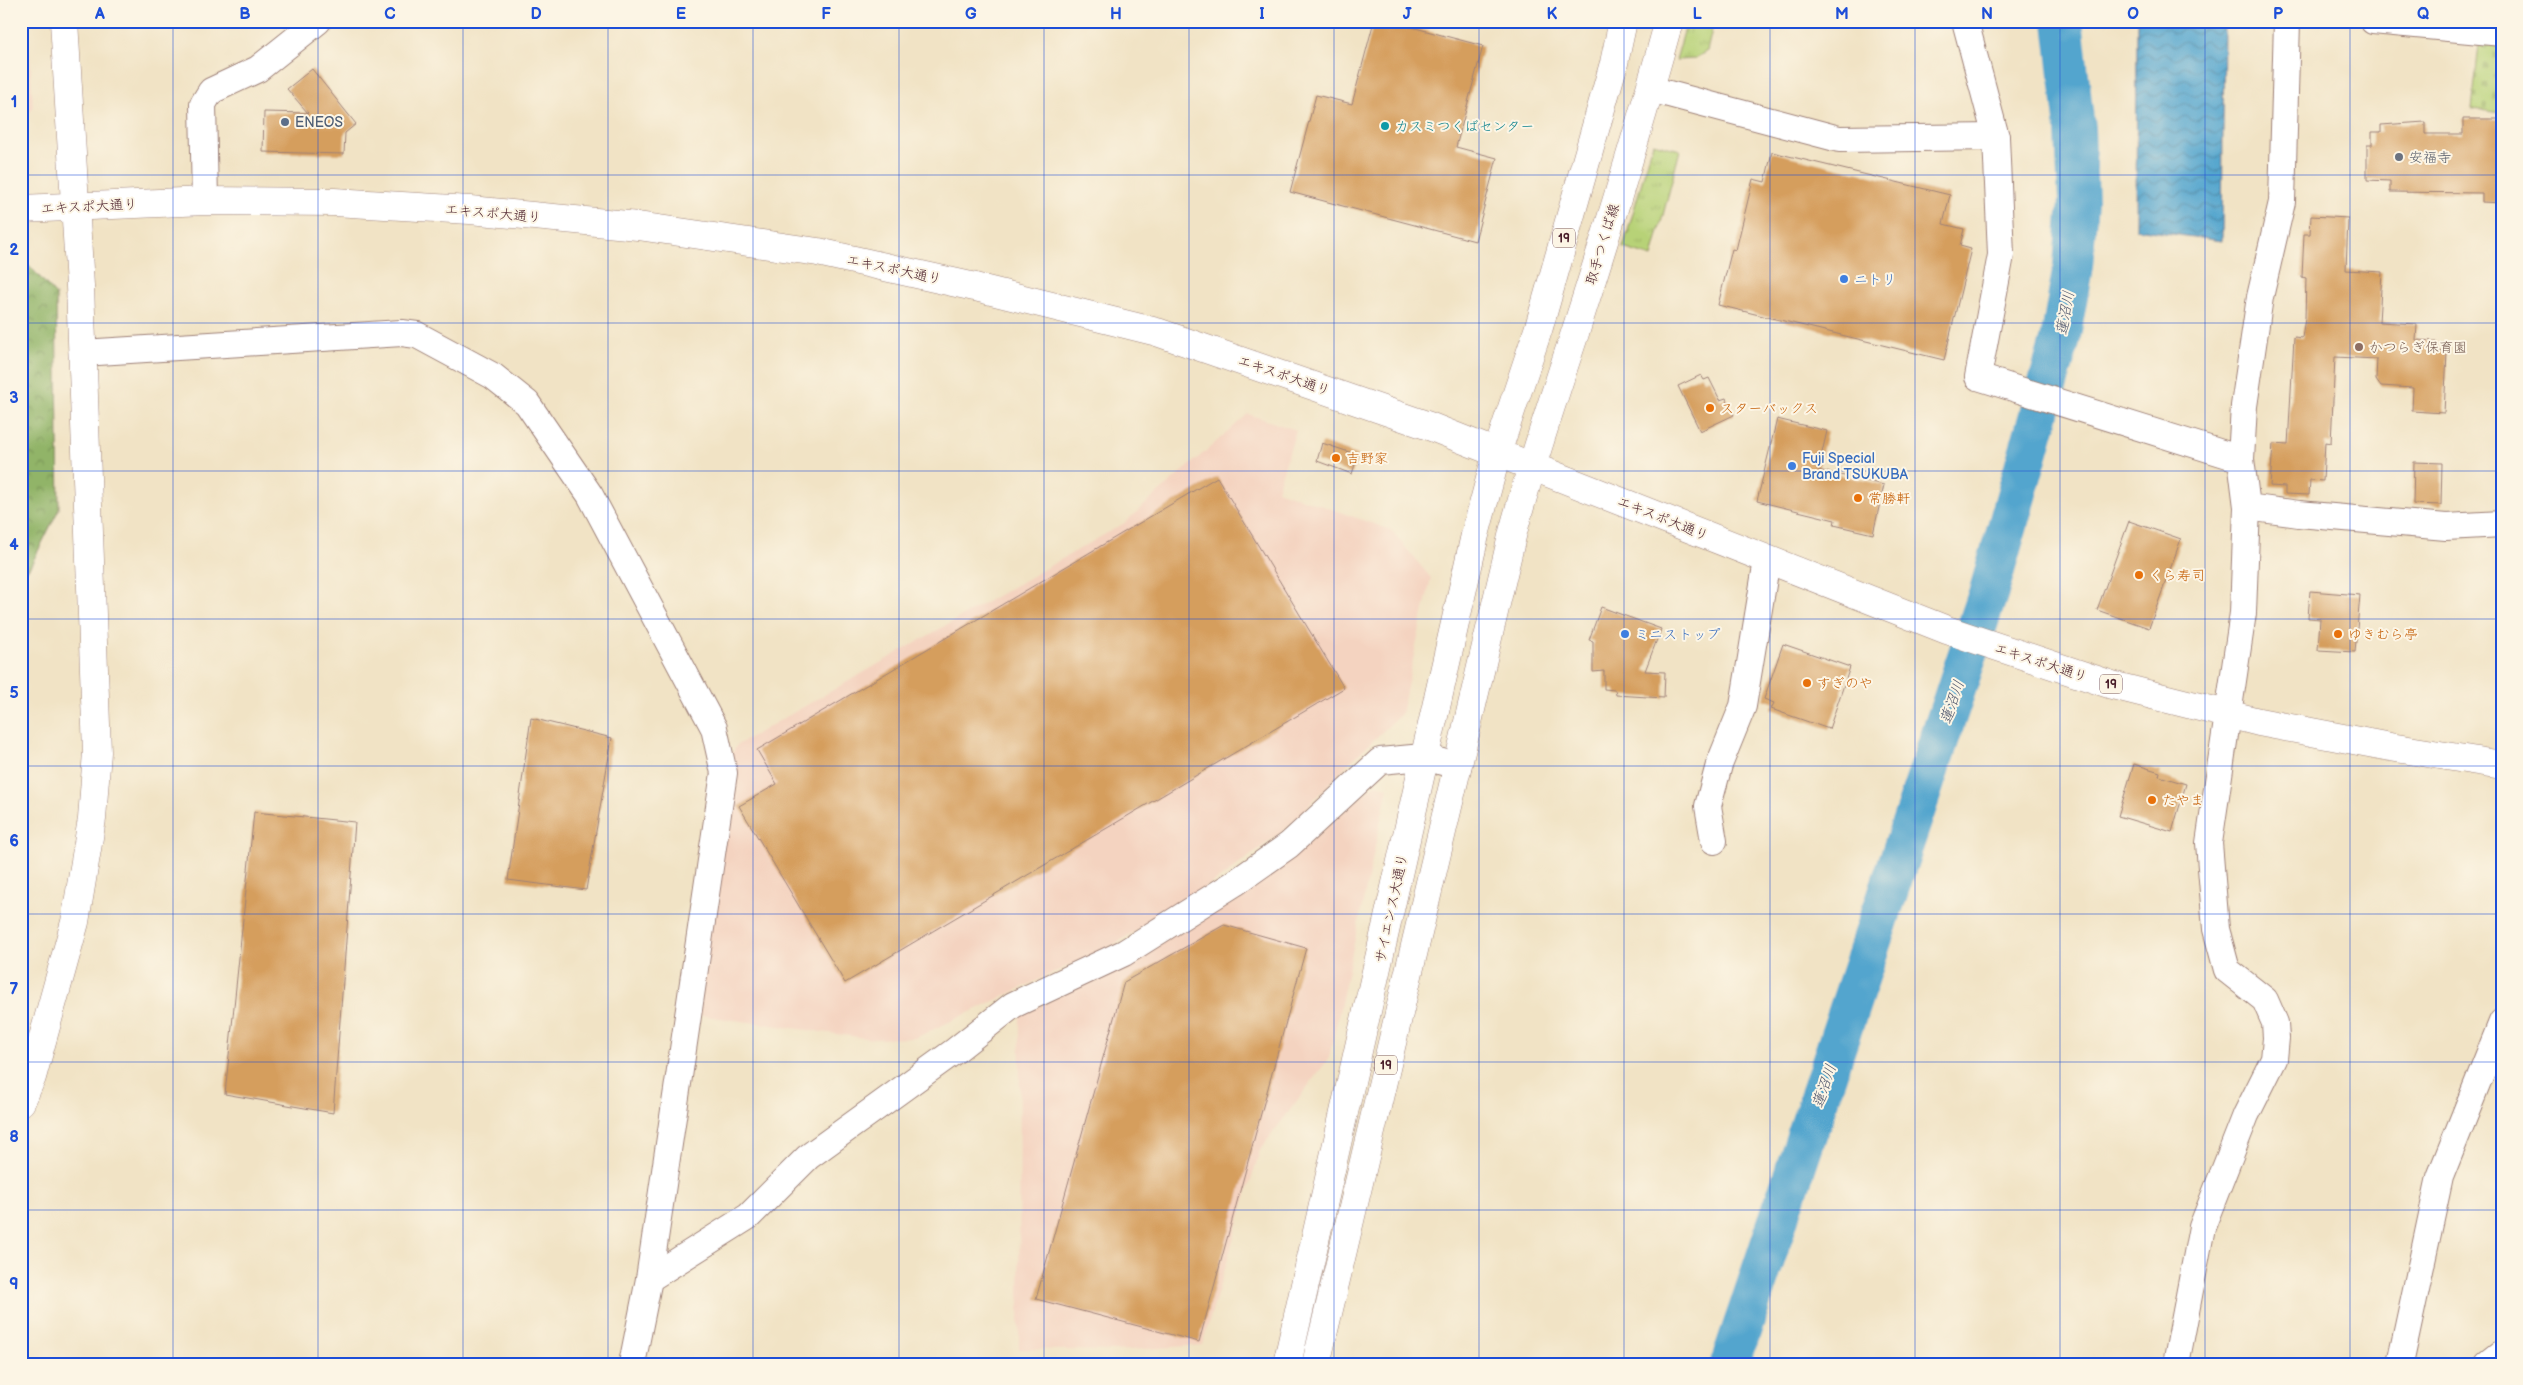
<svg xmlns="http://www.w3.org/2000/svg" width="2523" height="1385" font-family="'Balsamiq Sans','Klee One',sans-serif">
<defs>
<pattern id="grass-tufts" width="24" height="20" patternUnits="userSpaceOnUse" patternTransform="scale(1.25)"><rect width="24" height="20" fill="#b7d277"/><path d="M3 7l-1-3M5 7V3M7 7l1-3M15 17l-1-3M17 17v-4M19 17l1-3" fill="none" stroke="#9fb467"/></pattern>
<pattern id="forest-crowns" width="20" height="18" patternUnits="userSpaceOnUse" patternTransform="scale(1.25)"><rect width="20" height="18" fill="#91b468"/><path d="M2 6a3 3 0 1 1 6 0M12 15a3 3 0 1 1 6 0" fill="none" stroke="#789256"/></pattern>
<pattern id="cemetery-stones" width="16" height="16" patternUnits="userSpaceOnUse" patternTransform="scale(1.25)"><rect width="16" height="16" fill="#b7d277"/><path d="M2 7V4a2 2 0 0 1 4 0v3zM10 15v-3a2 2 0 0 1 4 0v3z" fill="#9fb467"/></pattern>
<pattern id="water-waves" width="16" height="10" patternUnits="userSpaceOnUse" patternTransform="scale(1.25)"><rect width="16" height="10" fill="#53a5ce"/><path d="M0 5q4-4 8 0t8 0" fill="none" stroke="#4786a7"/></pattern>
</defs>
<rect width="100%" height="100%" fill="#fcf5e5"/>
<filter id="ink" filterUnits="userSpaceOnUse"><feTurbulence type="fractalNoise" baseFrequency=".02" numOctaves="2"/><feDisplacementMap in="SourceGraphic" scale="10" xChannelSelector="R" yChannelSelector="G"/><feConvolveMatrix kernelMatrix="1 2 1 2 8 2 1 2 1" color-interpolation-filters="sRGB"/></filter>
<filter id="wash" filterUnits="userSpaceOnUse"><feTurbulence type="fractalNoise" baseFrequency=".0096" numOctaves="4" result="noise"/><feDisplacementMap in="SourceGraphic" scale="20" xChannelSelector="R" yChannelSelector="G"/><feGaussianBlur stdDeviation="1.12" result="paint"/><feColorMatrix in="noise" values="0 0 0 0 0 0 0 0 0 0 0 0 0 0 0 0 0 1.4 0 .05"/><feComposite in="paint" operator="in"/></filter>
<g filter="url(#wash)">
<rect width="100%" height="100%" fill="#f1e3c5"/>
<g fill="#f4d3c0">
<polygon points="21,21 28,21 33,109 21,121"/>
<polygon points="1248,414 1296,430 1277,490 1391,530 1431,578 1401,714 1348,764 1288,827 1225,875 1115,944 915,1038 873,1039 698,1015 731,755 737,745 1123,524"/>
<polygon points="1375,784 1388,787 1329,1058 1260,1150 1202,1345 1115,1351 1019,1349 1020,1015 1122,966 1274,873"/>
</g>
<g fill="url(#grass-tufts)" stroke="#807851">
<polygon points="1687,21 1714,21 1707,51 1694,59 1676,60"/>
<polygon points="1653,143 1680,150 1652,257 1623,248"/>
</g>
<polygon fill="url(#forest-crowns)" stroke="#6e6a4a" points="21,262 26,262 56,295 59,509 31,565 21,579"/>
<polygon fill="url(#cemetery-stones)" stroke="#807851" points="2479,44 2502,45 2502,113 2472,109"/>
<polygon fill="url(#water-waves)" stroke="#4e627c" points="2137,21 2224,21 2222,241 2136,229"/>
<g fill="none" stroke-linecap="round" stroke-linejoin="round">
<polyline stroke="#53a5ce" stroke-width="40" points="1730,1364 1989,591 2060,341 2073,266 2078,201 2075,129 2063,21"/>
</g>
<g id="blocks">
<g fill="#d59e5d">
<polygon points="1374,21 1389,21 1483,46 1456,147 1497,158 1475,241 1290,192 1316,95 1352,104"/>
<polygon points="312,69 356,124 345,133 344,154 263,152 264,112 308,113 287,89"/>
<polygon points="2463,119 2502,119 2502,203 2482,202 2482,193 2390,192 2390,181 2367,180 2367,145 2372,145 2372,132 2381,132 2381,125 2425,122 2425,134 2463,134"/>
<polygon points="1772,152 1950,195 1943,224 1964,229 1960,246 1971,249 1944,360 1718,305 1732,249 1736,250 1753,179 1765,182"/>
<polygon points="2311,216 2348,218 2346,270 2382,272 2379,322 2417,324 2416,340 2436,341 2436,351 2447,352 2444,413 2412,411 2413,388 2381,386 2376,379 2377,359 2335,357 2331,443 2325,442 2323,481 2310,480 2309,495 2285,494 2285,487 2270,486 2273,444 2288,445 2294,337 2302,338 2305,318 2306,278 2302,277 2304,234 2310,234"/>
<polygon points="1701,375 1704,380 1709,378 1720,400 1726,398 1734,415 1700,431 1678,386"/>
<polygon points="1777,419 1827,431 1818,470 1884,485 1873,534 1834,525 1835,520 1757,501"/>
<polygon points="1322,443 1358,455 1352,474 1317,461"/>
<polygon points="2414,462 2442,463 2441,505 2413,504"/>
<polygon points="1217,477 1344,688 845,983 739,806 777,784 757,750"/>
<polygon points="2129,521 2181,539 2149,628 2097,610"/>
<polygon points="2310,591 2360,595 2355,652 2318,650 2320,619 2308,618"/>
<polygon points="1601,607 1661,629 1645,671 1665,672 1664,698 1616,695 1615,690 1604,689 1604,671 1593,672 1593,641 1589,640"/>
<polygon points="1783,644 1850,667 1829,729 1771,709 1774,703 1764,699"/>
<polygon points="531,718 612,738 586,890 508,880"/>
<polygon points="2134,764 2160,772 2159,776 2186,784 2172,832 2118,816"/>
<polygon points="254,812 355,822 333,1113 225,1094"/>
<polygon points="1224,925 1306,948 1199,1342 1036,1299 1124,982"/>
</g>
</g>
</g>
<g filter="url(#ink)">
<use href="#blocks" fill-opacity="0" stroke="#9e8178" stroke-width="1"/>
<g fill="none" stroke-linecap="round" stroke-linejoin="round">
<defs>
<g id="street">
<polyline points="1965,21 1996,137 2001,255 1978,377 2241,459"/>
<polyline points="2287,21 2282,202 2260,297 2244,406 2241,459 2247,507 2299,514 2446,527 2502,524"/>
<polyline points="2373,21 2502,33"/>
<polyline points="1650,89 1839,139 1996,137"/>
<polyline points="205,201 203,104 211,91 258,69 318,21"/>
<polyline points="82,353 402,333 417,335 493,376 527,403 590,495 714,728 724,773 649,1279 632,1364"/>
<polyline points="1714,841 1708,806 1719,765 1743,706 1767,560"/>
<polyline points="649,1279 749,1216 808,1157 956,1050 1013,1005 1124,953 1235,883 1289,845 1380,761 1423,757 1458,766"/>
<polyline points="2176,1364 2202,1227 2246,1115 2274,1059 2276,1038 2275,1023 2265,1000 2227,970 2216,929 2209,843 2243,613 2247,507"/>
<polyline points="2400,1364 2440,1177 2502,1022"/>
<polyline points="2488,1364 2502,1353"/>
</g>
<g id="secondary">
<polyline points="21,209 205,201 334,202 470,210 638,226 818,252 975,287 1157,332 1429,426 1497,453"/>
<polyline points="21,1102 32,1077 75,922 92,819 97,752 80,286 64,21"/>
</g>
<g id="primary">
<polyline points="1513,459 1947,630 2112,685 2259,722 2390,747 2502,765"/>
<polyline points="1287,1364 1475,535 1497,453 1539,327 1614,63 1623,21"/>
<path d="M1316 1364 1513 532C1531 465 1553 399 1575 333 1608 230 1640 126 1669 21"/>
</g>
</defs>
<use href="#street" stroke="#9e8178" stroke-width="28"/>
<use href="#secondary" stroke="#9e8178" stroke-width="29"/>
<use href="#primary" stroke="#9e8178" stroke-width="29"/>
<use href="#street" stroke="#fff" stroke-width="26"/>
<use href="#secondary" stroke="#fff" stroke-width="28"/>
<use href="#primary" stroke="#fff" stroke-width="28"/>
</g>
</g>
<path fill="none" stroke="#1d4ed8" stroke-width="1" stroke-opacity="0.55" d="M173 21V1364M318 21V1364M463 21V1364M608 21V1364M753 21V1364M899 21V1364M1044 21V1364M1189 21V1364M1334 21V1364M1479 21V1364M1624 21V1364M1770 21V1364M1915 21V1364M2060 21V1364M2205 21V1364M2350 21V1364M21 175H2502M21 323H2502M21 471H2502M21 619H2502M21 766H2502M21 914H2502M21 1062H2502M21 1210H2502"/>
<circle fill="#5c6f8a" stroke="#fcf5e5" stroke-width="2" cx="285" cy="122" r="5"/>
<circle fill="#0f9aa8" stroke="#fcf5e5" stroke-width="2" cx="1385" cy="126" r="5"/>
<circle fill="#6b7280" stroke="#fcf5e5" stroke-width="2" cx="2399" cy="157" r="5"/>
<g fill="#3f7fe0" stroke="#fcf5e5" stroke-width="2">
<circle cx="1844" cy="279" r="5"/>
<circle cx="1792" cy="466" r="5"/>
<circle cx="1625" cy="634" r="5"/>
</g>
<circle fill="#8d6e63" stroke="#fcf5e5" stroke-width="2" cx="2359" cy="347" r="5"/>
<g fill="#e8710a" stroke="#fcf5e5" stroke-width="2">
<circle cx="1710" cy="408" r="5"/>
<circle cx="1336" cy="458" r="5"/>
<circle cx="1858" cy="498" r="5"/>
<circle cx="2139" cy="575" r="5"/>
<circle cx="2338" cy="634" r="5"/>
<circle cx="1807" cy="683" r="5"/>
<circle cx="2152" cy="800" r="5"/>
</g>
<g text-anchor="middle" stroke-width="4" stroke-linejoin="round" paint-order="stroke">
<g fill="#fcf5e5" stroke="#7f5f63" stroke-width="1">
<rect x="1553" y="228.5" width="22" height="19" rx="4"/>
<rect x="2100" y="674.5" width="22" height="19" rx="4"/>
<rect x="1375" y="1055.5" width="22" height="19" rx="4"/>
</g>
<g font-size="12" font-weight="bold" fill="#4a1f2b">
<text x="1564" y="242">19</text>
<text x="2111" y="688">19</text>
<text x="1386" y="1069">19</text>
</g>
<g font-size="14" fill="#4e5e75" stroke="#fcf5e5" text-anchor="start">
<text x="295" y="127">ENEOS</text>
</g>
<g font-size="14" fill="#0d838f" stroke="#fcf5e5" text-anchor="start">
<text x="1395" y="131">カスミつくばセンター</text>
</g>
<g font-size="14" fill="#5b616d" stroke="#fcf5e5" text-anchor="start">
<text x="2409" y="162">安福寺</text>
</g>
<g font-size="14" fill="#4a1f2b" stroke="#fcf5e5">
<text transform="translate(89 206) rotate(-3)" y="5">エキスポ大通り</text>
<text transform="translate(493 213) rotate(5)" y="5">エキスポ大通り</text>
<text transform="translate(1602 244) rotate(-73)" y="5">取手つくば線</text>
<text transform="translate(894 269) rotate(12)" y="5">エキスポ大通り</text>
<text transform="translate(1284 375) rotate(19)" y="5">エキスポ大通り</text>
<text transform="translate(1663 518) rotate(22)" y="5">エキスポ大通り</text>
<text transform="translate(2041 662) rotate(18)" y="5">エキスポ大通り</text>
<text transform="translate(1391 908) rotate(-78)" y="5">サイエンス大通り</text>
</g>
<g font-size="14" fill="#366cbe" stroke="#fcf5e5" text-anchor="start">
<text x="1854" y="284">ニトリ</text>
<text x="1802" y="463">Fuji Special<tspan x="1802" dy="16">Brand TSUKUBA</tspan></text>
<text x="1635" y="639">ミニストップ</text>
</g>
<g font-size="14" fill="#785e54" stroke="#fcf5e5" text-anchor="start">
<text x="2369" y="352">かつらぎ保育園</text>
</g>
<g font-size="14" fill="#c56008" stroke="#fcf5e5" text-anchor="start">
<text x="1720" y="413">スターバックス</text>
<text x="1346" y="463">吉野家</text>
<text x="1868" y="503">常勝軒</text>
<text x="2149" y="580">くら寿司</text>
<text x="2348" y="639">ゆきむら亭</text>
<text x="1817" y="688">すぎのや</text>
<text x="2162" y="805">たやま</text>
</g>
<g font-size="15" font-style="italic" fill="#4e556c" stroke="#fcf5e5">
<text transform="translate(2065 313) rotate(-80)" y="5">蓮沼川</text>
<text transform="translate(1952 702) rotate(-71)" y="5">蓮沼川</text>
<text transform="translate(1824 1086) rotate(-71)" y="5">蓮沼川</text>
</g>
</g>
<rect width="2523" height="1385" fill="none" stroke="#fcf5e5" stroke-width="55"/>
<rect x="28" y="28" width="2468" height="1330" fill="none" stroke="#1d4ed8" stroke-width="2"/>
<g font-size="16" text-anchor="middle" font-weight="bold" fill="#1d4ed8">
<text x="100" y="19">A</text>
<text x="245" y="19">B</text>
<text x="390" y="19">C</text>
<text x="536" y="19">D</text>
<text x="681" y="19">E</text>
<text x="826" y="19">F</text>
<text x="971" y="19">G</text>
<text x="1116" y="19">H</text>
<text x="1262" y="19">I</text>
<text x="1407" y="19">J</text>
<text x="1552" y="19">K</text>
<text x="1697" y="19">L</text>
<text x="1842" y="19">M</text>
<text x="1987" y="19">N</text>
<text x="2133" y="19">O</text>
<text x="2278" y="19">P</text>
<text x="2423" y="19">Q</text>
<text x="14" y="107">1</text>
<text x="14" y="255">2</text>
<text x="14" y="403">3</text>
<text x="14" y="550">4</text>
<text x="14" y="698">5</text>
<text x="14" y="846">6</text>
<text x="14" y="994">7</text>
<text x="14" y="1142">8</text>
<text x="14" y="1289">9</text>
</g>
</svg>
